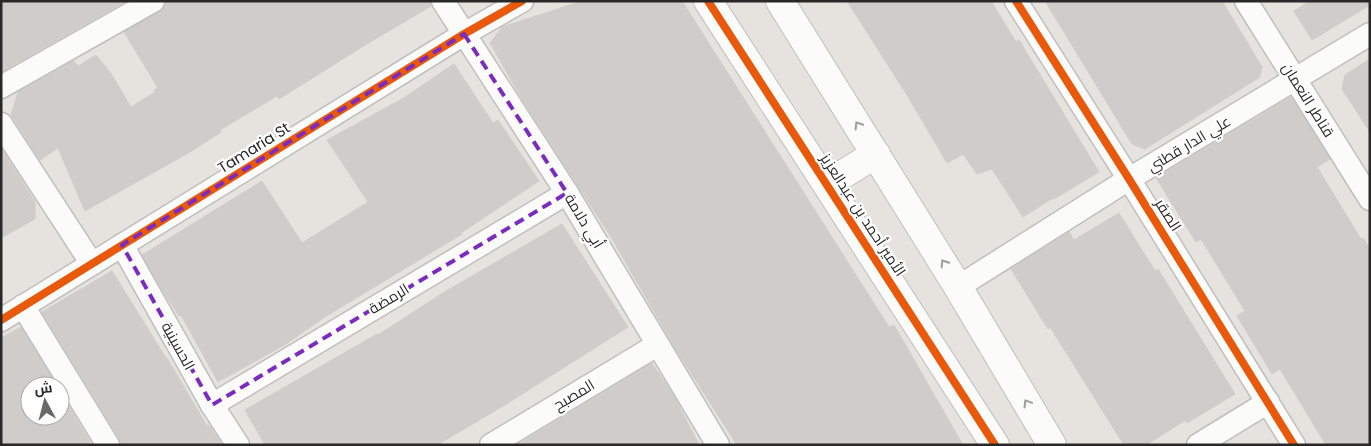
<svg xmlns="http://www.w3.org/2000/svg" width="1371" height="446" font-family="Poppins,Cairo,sans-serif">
<rect width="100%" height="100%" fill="#e6e3de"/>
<g fill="#cfccc9" stroke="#d0ceca">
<polygon points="1,1 126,1 1,72"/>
<polygon points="166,1 430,1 431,6 370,42 279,99 277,96 220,130 221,132 190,152 85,211 58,148 40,160 11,115 18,92 74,61 78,66 96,55 110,72 131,107 155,92 154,90 158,88 124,32 159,12 164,8"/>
<polygon points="582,1 682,1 889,327 894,325 963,445 737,445 675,348 611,237 522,99 490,43 502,27"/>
<polygon points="847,1 991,1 1016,42 1019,40 1099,172 1054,199 1053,198 1023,217 992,169 977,174 963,154 947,163 907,95"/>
<polygon points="1045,1 1222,1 1262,67 1260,77 1145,149 1132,144"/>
<polygon points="1310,1 1370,1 1370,5 1312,40 1294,11"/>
<polygon points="1370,59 1370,132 1342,89 1345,75"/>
<polygon points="454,64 493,123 498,120 539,181 461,233 462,234 325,317 286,344 218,382 181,315 179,316 166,296 142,255 262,181 302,243 368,202 327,140 402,99"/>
<polygon points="1291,97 1330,159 1317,167 1361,239 1363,238 1370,249 1370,445 1326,445 1280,369 1272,374 1237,316 1245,311 1201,239 1196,242 1156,178"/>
<polygon points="1,148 35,202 35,219 1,238"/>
<polygon points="1119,213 1155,271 1158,269 1235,394 1187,423 1186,420 1146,445 1124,445 1050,327 1048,329 1011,269 1069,232 1074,240"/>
<polygon points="562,224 628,327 508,403 437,445 265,445 245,410 377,334 378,335 446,291"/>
<polygon points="112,271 166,358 167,358 207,426 209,425 222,445 121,445 119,438 42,312"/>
<polygon points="21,327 57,386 30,386 30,416 60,416 60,392 92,445 1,445 1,338"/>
<polygon points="652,363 674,396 699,445 517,445"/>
</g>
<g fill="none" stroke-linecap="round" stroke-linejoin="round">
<defs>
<g id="street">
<polyline points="443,1 567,193 718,445"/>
<polyline points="1016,1 1129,179 1294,445"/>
<polyline points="1246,1 1370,199"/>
<polyline points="1,87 153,1"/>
<polyline points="1,124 92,264"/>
<polyline points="122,245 212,405 238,445"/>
<polyline points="958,287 1129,179 1370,34"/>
<polyline points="23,306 108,445"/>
<polyline points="1,320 464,34 522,1"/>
<polyline points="212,405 567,193"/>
<polyline points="491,445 657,345"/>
<polyline points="1198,445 1268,402"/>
</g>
<g id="secondary">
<polyline points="708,1 995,445"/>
<polyline points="780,1 958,287 1052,445"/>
<polyline points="827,184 876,154"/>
</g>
</defs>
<use href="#street" stroke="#c0bfbf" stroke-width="25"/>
<use href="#secondary" stroke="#c0bfbf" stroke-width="30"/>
<use href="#street" stroke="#fbfbfa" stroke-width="22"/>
<use href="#secondary" stroke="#fbfbfa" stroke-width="28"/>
<defs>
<g id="cycleway">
<polyline points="708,1 995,445"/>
<polyline points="1016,1 1129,179 1294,445"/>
<polyline points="1,320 464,34 522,1"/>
</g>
</defs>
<use href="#cycleway" stroke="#fff" stroke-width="11"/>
<use href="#cycleway" stroke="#e8590c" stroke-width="8"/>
</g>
<defs><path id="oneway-chevron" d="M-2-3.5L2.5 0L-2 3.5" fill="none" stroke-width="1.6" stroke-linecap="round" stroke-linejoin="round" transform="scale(1.25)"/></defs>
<g stroke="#9c9c9c">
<use href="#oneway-chevron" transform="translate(858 125) rotate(-122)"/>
<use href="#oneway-chevron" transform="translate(944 263) rotate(-122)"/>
<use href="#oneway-chevron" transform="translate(1027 403) rotate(-121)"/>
</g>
<path fill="none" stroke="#7b2cbf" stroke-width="4" stroke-dasharray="10 6" stroke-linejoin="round" d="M464 34 567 193 212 405 122 245Z"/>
<g text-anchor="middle" stroke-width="4.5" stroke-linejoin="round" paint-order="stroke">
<g font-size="15" fill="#282828" stroke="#fff">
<text transform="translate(1308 100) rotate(58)" y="5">قناطر النعمان</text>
<text transform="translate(1189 144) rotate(-31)" y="5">علي الدار قطني</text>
<text transform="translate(254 148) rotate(-32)" y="5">Tamaria St</text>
<text transform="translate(863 215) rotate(57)" y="5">الأمير أحمد بن عبدالعزيز</text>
<text transform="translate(1168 215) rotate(58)" y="5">الصقر</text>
<text transform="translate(584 221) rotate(59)" y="5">أبي دلامة</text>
<text transform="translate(389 299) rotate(-31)" y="5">الرمضة</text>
<text transform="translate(178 346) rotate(61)" y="5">الحسينية</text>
<text transform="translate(574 395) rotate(-31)" y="5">المصبح</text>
</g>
</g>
<rect width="1371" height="446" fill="none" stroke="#282828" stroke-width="5"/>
<g transform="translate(45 401) rotate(353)"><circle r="24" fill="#ffffff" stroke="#a9a9a9"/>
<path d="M0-4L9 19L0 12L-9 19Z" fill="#6a6968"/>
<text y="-8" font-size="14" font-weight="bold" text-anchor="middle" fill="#282828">ش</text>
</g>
</svg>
